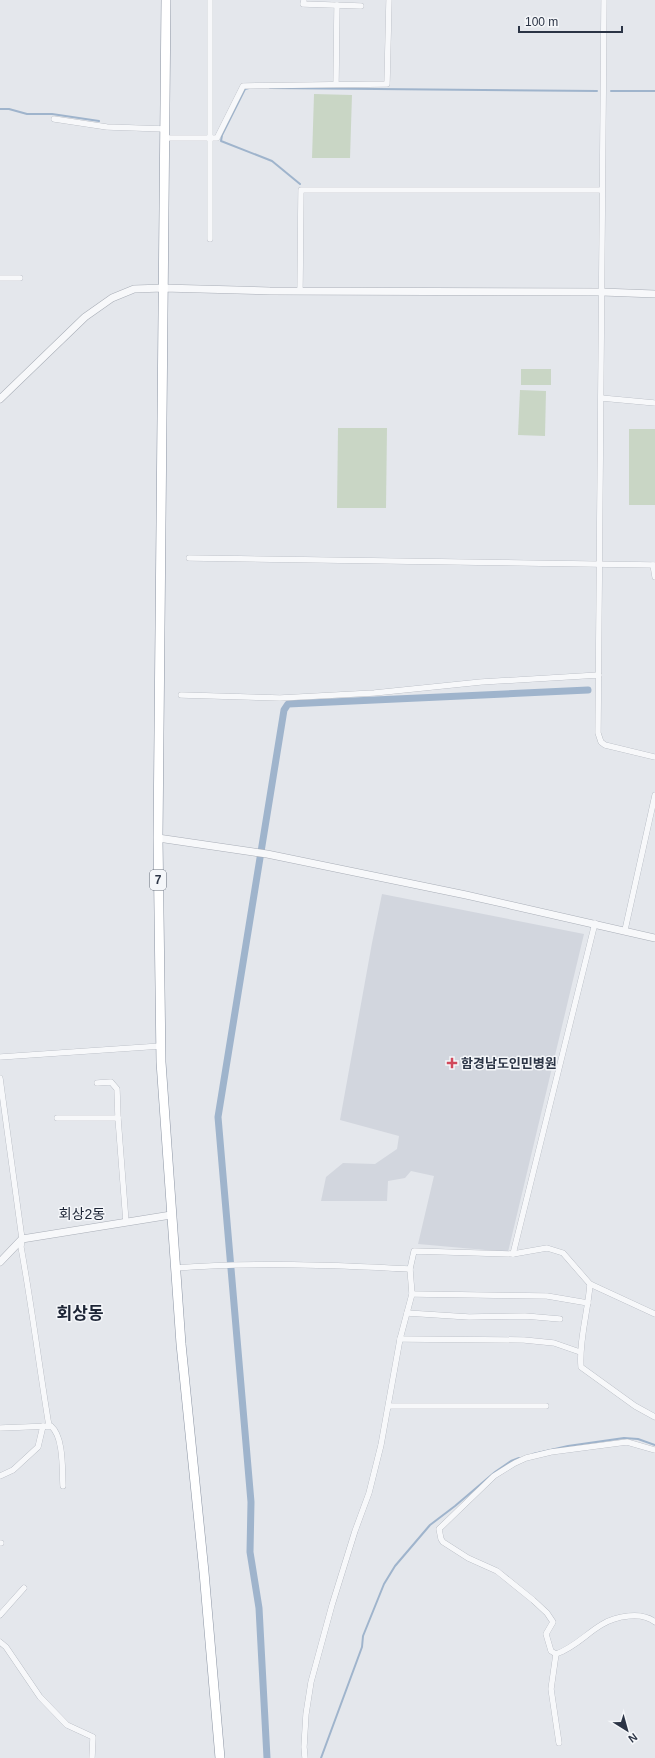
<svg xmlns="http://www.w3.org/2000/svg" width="655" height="1758" font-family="Arial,'Noto Sans KR',sans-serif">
<rect width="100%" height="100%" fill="#e4e7ec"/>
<polygon fill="#d2d6de" points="382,894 584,934 508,1252 418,1244 434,1176 411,1171 405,1178 388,1181 387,1201 321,1201 326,1177 343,1163 375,1164 397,1149 399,1136 340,1120 372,943"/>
<g fill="#c9d6c5">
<polygon points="314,94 352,95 350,158 312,158"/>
<rect x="521" y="369" width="30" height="16"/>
<polygon points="520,390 546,391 545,436 518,435"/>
<polygon points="338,428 387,428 386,508 337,508"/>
<rect x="629" y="429" width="26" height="76"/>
</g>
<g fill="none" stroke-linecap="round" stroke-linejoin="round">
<g stroke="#9fb4cc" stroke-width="2">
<polyline points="249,88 245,89 222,135 221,141 272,161 300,184"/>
<polyline points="270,88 597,91"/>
<polyline points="611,91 655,91"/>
<polyline points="0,109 9,109 27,114 52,114 99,121"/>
<polyline points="533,1454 568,1446 624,1438 638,1439 655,1445"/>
<polyline points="321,1758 362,1647 363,1636 384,1584 395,1566 430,1525 455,1506 495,1472 511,1461 519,1458"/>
</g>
<polyline stroke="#9fb4cc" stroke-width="7" points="267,1758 259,1608 250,1552 251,1502 218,1117 284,710 288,704 588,690"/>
<defs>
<g id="minor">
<polyline points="304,0 303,4 361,6"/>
<polyline points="604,0 598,733 601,742 605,745 655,757"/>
<polyline points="336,84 337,5"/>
<polyline points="54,119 107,127 165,129"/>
<polyline points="165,138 217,138 243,86 387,84 389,0"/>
<polyline points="210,239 210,0"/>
<polyline points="0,278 20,278"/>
<polyline points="300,290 301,190 601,190"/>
<polyline points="601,398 655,403"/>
<polyline points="189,558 655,565"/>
<polyline points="653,565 655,577"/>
<polyline points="181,695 280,698 374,693 481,682 599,675"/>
<polyline points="625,930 655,795"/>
<polyline points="0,1057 161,1046"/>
<path d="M0 1078 22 1239 21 1247C32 1307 39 1366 49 1426"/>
<polyline points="97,1083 111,1082 117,1089 118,1118 126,1222"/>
<polyline points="57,1118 118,1118"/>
<polyline points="513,1254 595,923"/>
<path d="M175 1268C254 1262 332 1265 410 1269"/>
<path d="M590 1284C588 1312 579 1339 581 1367L635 1406 655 1417"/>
<polyline points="412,1294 547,1296 588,1303"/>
<polyline points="407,1313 469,1317 525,1316 560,1319"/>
<polyline points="400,1339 524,1340 554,1343 580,1352"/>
<polyline points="389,1406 546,1406"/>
<path d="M0 1428 51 1426C64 1437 62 1470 63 1486"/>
<polyline points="0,1476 13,1470 38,1447 43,1426"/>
<polyline points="0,1543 1,1543"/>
<polyline points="0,1615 24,1588"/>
<polyline points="0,1642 6,1647 40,1697 67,1725 93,1737 92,1758"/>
<polyline points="556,1654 551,1651 546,1634 553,1622 547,1613 533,1600 497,1571 468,1558 443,1542 441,1539 439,1529 494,1476 515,1463 526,1458 551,1452 627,1442 655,1450"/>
<path d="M559 1743 551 1689 556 1654C574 1648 586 1634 601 1625 615 1616 642 1611 655 1622"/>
<polyline points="305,1758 304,1747 306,1714 311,1682 332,1605 355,1531 369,1493 381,1445 400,1339 412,1294 410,1269 414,1251 513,1254 547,1248 563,1253 590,1284 655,1314"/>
</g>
<g id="tertiary">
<polyline points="0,399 85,317 112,298 134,289 163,288 270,291 602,292 655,294"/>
<polyline points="158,838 267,854 466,895 655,938"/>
<polyline points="0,1262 22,1239 171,1215"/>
</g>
<polyline id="trunk" points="166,0 158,838 161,1062 181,1344 204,1572 220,1758"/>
</defs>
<use href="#minor" stroke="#a9aeb7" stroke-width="6"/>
<use href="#tertiary" stroke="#a9aeb7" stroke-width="8"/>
<use href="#trunk" stroke="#8b94a3" stroke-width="10"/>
<use href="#minor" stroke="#f7f8fa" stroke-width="5.5"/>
<use href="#tertiary" stroke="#f7f8fa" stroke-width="7"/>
<use href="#trunk" stroke="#fff" stroke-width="9"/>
</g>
<path fill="#d1495b" stroke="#f4f6f9" stroke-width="1.5" d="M450 1057h4v4h4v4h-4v4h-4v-4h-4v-4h4z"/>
<g text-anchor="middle" stroke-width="3" stroke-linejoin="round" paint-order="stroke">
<rect fill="#f4f6f9" stroke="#676e7b" stroke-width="1" x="150" y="870" width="16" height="20" rx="3"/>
<g font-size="12" font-weight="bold" fill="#2b3445">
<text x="158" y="884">7</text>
</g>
<g font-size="13" font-weight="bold" fill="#2b3445" stroke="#f4f6f9" text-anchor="start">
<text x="461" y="1068">함경남도인민병원</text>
</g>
<g font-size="14" fill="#1d2536" stroke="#f4f6f9">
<text x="82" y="1219">회상2동</text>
</g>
<g font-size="17" font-weight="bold" fill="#1d2536" stroke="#f4f6f9">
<text x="80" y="1319">회상동</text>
</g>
</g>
<g transform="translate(627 1730) rotate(143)" stroke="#f4f6f9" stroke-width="3" paint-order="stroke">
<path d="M0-3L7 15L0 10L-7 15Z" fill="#2b3445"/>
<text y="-6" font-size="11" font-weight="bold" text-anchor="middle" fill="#2b3445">N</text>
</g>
<path d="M519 26v6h103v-6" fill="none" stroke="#2b3445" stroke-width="2"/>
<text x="525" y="26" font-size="12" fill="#2b3445" stroke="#f4f6f9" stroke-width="3" paint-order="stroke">100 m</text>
</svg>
